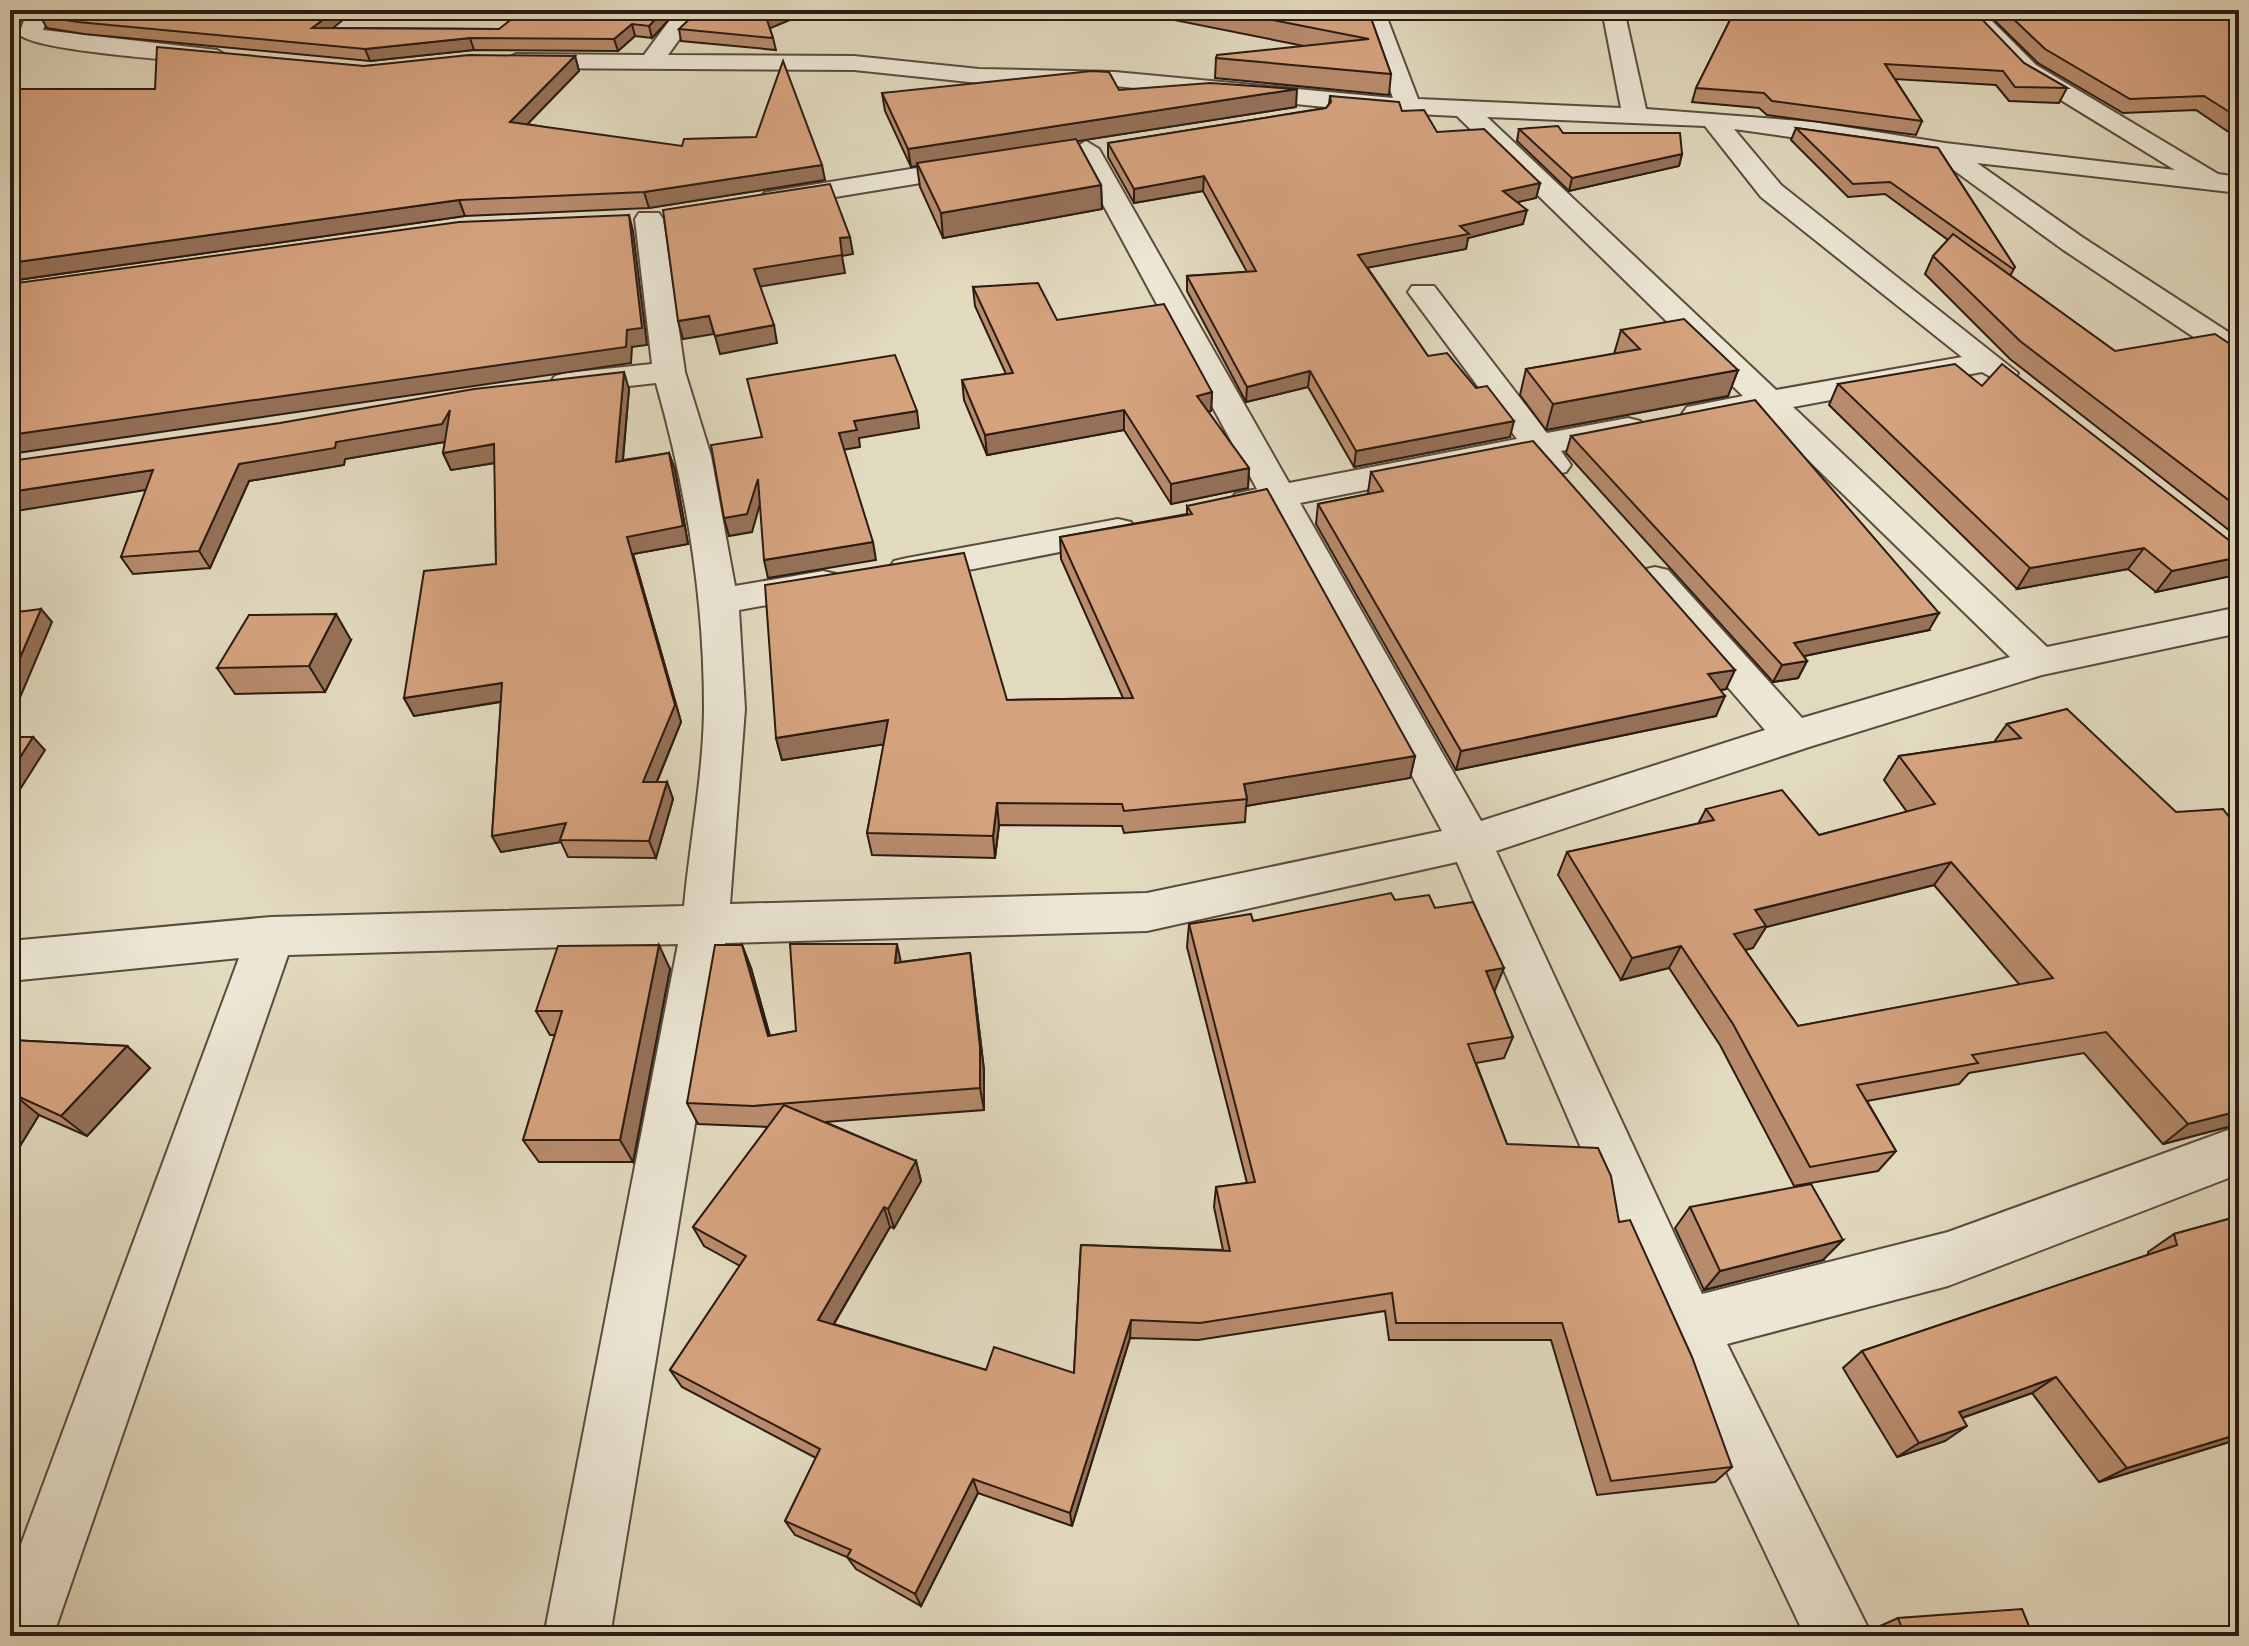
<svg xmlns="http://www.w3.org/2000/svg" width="2249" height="1646" font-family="'IM FELL Double Pica',serif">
<rect width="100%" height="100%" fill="#e2dabf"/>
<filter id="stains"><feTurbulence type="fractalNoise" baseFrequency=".0025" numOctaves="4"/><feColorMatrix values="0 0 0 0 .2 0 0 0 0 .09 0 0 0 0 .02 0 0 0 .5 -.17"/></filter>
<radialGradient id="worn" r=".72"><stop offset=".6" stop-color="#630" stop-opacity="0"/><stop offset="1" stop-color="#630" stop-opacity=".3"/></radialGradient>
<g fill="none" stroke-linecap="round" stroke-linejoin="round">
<defs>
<g id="minor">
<path d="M28 10H50L43 30 217 50 229 57 217 64C187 61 32 51 19 34Z"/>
<path d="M684 10H710L688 27 668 55 854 56 979 69 1115 72 1393 98 1362 10H1384L1418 99 1621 108 1602 10H1624L1646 109 1814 122 1945 143 2175 170 2020 75 1957 10H1981L2036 65 2218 174 2239 177V193L1977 163 2082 237 2239 339V362L2228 360 2062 249 1937 158 1734 129 1781 185 2018 373 2013 380 2002 383 1982 372 1793 407 2047 647 2239 607V633L2042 675 1809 747 1496 851 1702 1294 1948 1232 2239 1126V1174L1948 1286 1727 1344 1872 1636H1805L1667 1346 1457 862 1147 931 725 943 610 1636H544L678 944 288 955 53 1636H10V1574L239 958 10 981V941L271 917 684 906C690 841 704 770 704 706 704 597 686 488 656 383L566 393 555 390 550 383 555 376 566 373 652 364 635 219 639 213H659L663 219 685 372 711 456 735 586 823 571 836 574 842 583 836 592 823 595 739 610 745 709 730 904 1147 893 1442 831 1268 509 1248 513 1235 510 1230 502 1235 494 1257 489 1073 149 1086 141 1099 149 1289 483 1517 439 1408 292 1412 286H1434L1547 433 1628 418 1640 421 1645 428 1640 435 1561 451 1571 465 1566 472C1547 477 1542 472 1531 457L1300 503 1481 821 1765 730 1642 588 1636 579 1642 570 1655 567 1668 570 1802 718 2010 657 1760 413 1699 424 1687 421 1682 414 1687 407 1743 396 1457 116 1376 112 1115 86 979 83 854 70 516 68 504 61 516 54 644 55 672 17ZM1487 117 1705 126 1761 197 1962 357 1776 390Z"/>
<polygon points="979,158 988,160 992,166 988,172 774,207 764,205 760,199 764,193 774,191"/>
<polygon points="1118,519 1131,522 1136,530 1131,538 907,582 894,579 888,570 894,561 907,558"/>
</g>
</defs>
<use href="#minor" stroke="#5a4b3d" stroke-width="4"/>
<use href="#minor" fill="#ece7d5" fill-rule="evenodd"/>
</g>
<g fill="#b78b6c" stroke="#2c1b12" stroke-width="2" fill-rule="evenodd">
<polygon points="10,10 25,10 17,30 10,29"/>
<polygon points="42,10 355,10 332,28 499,29 675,13 652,38 635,36 618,51 474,50 370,61 84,34 47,28 40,16"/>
<polygon points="1149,10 1368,10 1391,74 1389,95 1215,78 1216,58 1304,46 1149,15"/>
<polygon points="1735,10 2024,63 2067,88 2059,103 2009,101 1996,85 1895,79 1922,121 1916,135 1767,115 1759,108 1692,102 1696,88"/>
<polygon points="1984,10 2239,10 2239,134 2233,135 2196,110 2123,113 2038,63"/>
<polygon points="679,29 770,29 773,38 776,50 681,41"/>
<polygon points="575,56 579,71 527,124 825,180 649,208 465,216 10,281 10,89 155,89 364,66"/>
<polygon points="1119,90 1296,107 1077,141 1101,185 1102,209 943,238 920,187 917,166 911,167 885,111 882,93"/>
<polygon points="1330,96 1402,111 1437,132 1540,183 1536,198 1517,202 1523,224 1468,238 1466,249 1367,267 1428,356 1510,437 1354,467 1308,387 1246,402 1187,291 1187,276 1247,272 1203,191 1134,203 1108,157 1108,143 1326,108 1329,104"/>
<polygon points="1796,128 1938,148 2015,267 2010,276 2115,351 2239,350 2239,538 2010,359 1925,274 1933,256 1948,240 1885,194 1848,197 1791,140"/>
<polygon points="1519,129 1563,133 1682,154 1679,166 1569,191 1517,141"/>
<polygon points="973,287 1057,320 1212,392 1211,411 1208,412 1249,468 1248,488 1171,504 1124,430 987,455 964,400 962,380 1006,374 975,306"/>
<polygon points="1621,330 1738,370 1728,396 1546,430 1520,395 1526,369 1614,354"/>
<polygon points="1838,384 2231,576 2156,592 2128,569 2017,589 1829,405"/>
<polygon points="629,389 623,460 669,453 675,470 688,544 633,554 681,722 657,782 667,782 673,799 656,858 568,857 561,842 501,852 492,836 501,702 414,716 404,698 496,564 495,463 451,470 443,453 445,442 345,459 344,465 249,481 210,568 133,574 121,557 146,490"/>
<polygon points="1571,436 1929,630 1804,656 1807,661 1798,678 1773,682 1566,453"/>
<polygon points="1371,472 1726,689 1721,690 1716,716 1456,770 1316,524 1318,504 1369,494 1368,492"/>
<polygon points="1187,506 1415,756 1410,778 1246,806 1245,822 1124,833 1122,826 999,825 995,858 872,855 867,833 884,744 782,760 776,738 1007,700 1123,698 1061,559 1060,537 1187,514"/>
<polygon points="351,640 325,692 235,694 217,668"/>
<path d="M2067 709 2239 1124 2163 1144 2084 1053 1969 1073 1959 1084 1867 1101 1896 1151 1878 1171 1794 1186 1720 1045 1669 968 1621 980 1558 875 1567 852 1698 824 1706 809 1819 835 1907 812 1884 780 1899 756 1994 742 2007 724ZM1934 885 2020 985 1798 1026 1745 950 1753 948 1766 927Z"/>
<polygon points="1395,900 1435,908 1495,990 1494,991 1513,1037 1504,1058 1476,1063 1507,1144 1619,1222 1732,1467 1715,1482 1597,1495 1551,1340 1389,1340 1385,1311 1198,1340 1130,1338 1072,1526 978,1493 921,1606 856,1569 847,1557 795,1535 785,1521 816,1458 682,1387 670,1370 740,1266 704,1246 693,1227 768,1127 698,1124 687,1103 742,945 751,968 770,1036 796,1031 901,962 970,953 984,1070 984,1110 825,1122 916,1161 921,1181 894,1228 890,1227 834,1324 986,1370 1074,1373 1081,1245 1223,1250 1214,1207 1216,1187 1247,1183 1187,947 1189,924 1253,921"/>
<polygon points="670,969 633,1162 539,1162 523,1140 555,1035 550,1035 536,1011"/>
<polygon points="10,1040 127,1046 150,1068 87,1136 39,1115 20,1146 10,1145"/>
<polygon points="2239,1174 2239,1193 2230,1181"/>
<polygon points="1690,1207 1823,1260 1704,1290 1675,1228"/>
<polygon points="2239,1216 2239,1439 2099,1482 2032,1393 1962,1418 1945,1441 1897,1457 1843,1368 1862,1351 2148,1255 2148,1252 2174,1234"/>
<polygon points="1898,1618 2033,1636 1876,1636 1873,1629"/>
</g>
<g fill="#957158" stroke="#2c1b12" stroke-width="2">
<polygon points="14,10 25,10 17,30 10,18"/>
<polygon points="336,10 355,10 317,41 312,28"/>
<polygon points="664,10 692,10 675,13 652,38 649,26"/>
<polygon points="783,10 814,10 768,29 766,17"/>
<polygon points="632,24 635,36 618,51 614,39"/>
<polygon points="470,38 474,50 370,61 365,49"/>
<polygon points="575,56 579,71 515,137 510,122"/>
<polygon points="1297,89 1296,107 918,166 917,163 917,166 911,167 908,149"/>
<polygon points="1682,154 1679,166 1569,191 1572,178"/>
<polygon points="822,165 825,180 649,208 644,192"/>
<polygon points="1204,176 1203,191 1134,203 1134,189"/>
<polygon points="1540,183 1536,198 1500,206 1503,191"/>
<polygon points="1101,185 1102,209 943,238 941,213"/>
<polygon points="459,200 465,216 10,281 10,263"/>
<polygon points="1527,210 1523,224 1468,238 1466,249 1356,270 1358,255 1460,226"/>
<polygon points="629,215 633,231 647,345 632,347 631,363 10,454 10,435"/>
<polygon points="850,237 853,254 842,256 845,273 758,287 754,269 840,238"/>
<polygon points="709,316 714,334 683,339 678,321"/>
<polygon points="774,325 777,343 720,354 715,336"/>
<polygon points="1738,370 1728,396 1546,430 1553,404"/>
<polygon points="1310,371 1308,387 1246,402 1247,387"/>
<polygon points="624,372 629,389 621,479 616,462"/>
<polygon points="1212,392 1211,411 1196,415 1197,396"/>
<polygon points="450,410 450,441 345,459 344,465 249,481 210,568 199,551 239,464 336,442"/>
<polygon points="1124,410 1124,430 987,455 985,435"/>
<polygon points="917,411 919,428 859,438 860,447 842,450 839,433 854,421"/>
<polygon points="1514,421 1510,437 1354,467 1356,451"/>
<polygon points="494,444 501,462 451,470 443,453"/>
<polygon points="669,453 675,470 688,544 633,554 681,722 650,798 643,782 627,537"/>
<polygon points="1249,468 1248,488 1171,504 1171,484"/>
<polygon points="153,470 164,487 10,512 10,492"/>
<polygon points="758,479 762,497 752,532 729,536 724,518"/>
<polygon points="873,542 876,560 768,578 764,560"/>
<polygon points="2144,548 2128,569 2017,589 2030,568"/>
<polygon points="2239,557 2239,566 2231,576 2156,592 2172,571"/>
<polygon points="41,609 52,622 10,721 10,681"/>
<polygon points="1939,613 1929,630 1785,660 1794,643"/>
<polygon points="336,614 351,640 325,692 309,666"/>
<polygon points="1807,661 1798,678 1773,682 1782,665"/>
<polygon points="1735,670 1726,689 1699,694 1708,674"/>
<polygon points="502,683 510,700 414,716 404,698"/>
<polygon points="1725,696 1716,716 1456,770 1461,751"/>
<polygon points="888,720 893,743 782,760 776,738"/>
<polygon points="33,737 45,750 10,805 10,773"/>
<polygon points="1415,756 1410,778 1246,806 1247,799 1244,784"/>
<polygon points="667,782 673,799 656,858 649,841"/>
<polygon points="997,803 999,825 995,858 993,836"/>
<polygon points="566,823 560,840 561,842 501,852 492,836"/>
<polygon points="1951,862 1934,885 1766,927 1753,948 1721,956 1734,934 1755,910"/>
<polygon points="897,944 902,967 895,963"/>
<polygon points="659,945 670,969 633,1162 620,1140"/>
<polygon points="742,945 751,968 776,1058 768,1036"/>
<polygon points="1681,946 1669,968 1621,980 1632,958"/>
<polygon points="970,953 984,1070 984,1110 980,1088"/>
<polygon points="1504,968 1495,990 1478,994 1486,971"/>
<polygon points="127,1046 150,1068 87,1136 61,1116"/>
<polygon points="13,1094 39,1115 20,1146 10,1138 10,1098"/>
<polygon points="2239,1111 2239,1124 2163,1144 2188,1124"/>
<polygon points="916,1161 921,1181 894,1228 888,1209"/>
<polygon points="884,1207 890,1227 826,1337 818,1320"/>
<polygon points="1843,1240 1823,1260 1704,1290 1720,1271"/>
<polygon points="1131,1320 1130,1338 1072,1526 1070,1513"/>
<polygon points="2056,1377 2032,1393 1936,1427 1959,1412"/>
<polygon points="1967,1426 1945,1441 1897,1457 1919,1443"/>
<polygon points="2239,1434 2239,1439 2099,1482 2127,1468"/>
<polygon points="973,1479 978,1493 921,1606 915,1594"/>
</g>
<g fill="#d5a27e" stroke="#2c1b12" stroke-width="2" fill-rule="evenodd">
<polygon points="42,10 336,10 312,28 499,29 523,10 664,10 649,26 632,24 614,39 470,38 365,49 78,22 40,16"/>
<polygon points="699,10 783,10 766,17 773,38 679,29"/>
<polygon points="1222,10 1368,10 1391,74 1216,58 1217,55 1369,39"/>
<polygon points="1735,10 1973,10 2024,63 2067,88 2015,87 2003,71 1885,64 1922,121 1772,101 1764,93 1696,88"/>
<polygon points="2004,10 2239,10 2239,118 2204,96 2130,99 2045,49"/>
<polygon points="157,47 364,66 469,55 575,56 510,122 682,146 684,139 756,137 783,61 822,165 644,192 459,200 10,263 10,89 155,89"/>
<polygon points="1092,71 1109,72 1119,90 1210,83 1297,89 908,149 882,93"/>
<polygon points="1330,96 1399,102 1402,111 1424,110 1437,132 1484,129 1540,183 1503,191 1527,210 1460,226 1469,234 1358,255 1428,356 1447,353 1476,388 1487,386 1514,421 1356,451 1310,371 1247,387 1187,276 1256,271 1204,176 1134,189 1108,143 1326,108 1331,102"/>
<polygon points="1558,126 1563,133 1680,133 1682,154 1572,178 1519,129"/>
<polygon points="1796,128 1938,148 2015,267 2013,269 1890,182 1853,184"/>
<polygon points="1076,139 1101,185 941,213 917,163"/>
<polygon points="830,184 850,237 840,238 842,255 754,269 774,325 715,336 709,316 678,321 663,210"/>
<polygon points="629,215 642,328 627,330 626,347 10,435 10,284 459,222"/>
<polygon points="1953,234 2115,351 2215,334 2239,350 2239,508 2020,341 1933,256"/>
<polygon points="1038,283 1057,320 1164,304 1212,392 1197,396 1249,468 1171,484 1124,410 985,435 962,380 1013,373 973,287"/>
<polygon points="1684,319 1738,370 1553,404 1526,369 1640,349 1621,330"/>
<polygon points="895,355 917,411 854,421 857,430 839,433 873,542 764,560 758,479 747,514 724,518 711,445 762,437 747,379"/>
<polygon points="1955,364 1982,386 2002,364 2239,548 2239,557 2172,571 2144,548 2030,568 1838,384"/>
<polygon points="624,372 616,462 669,453 683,526 627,537 675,705 643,782 667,782 649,841 560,840 566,823 492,836 502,683 404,698 424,571 496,564 494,444 443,453 450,410 442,424 336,442 335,448 239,464 199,551 121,557 153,470 10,492 10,461 280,423 474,389"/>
<polygon points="1755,400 1939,613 1794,643 1807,661 1782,665 1571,436"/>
<polygon points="1533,441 1735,670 1708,674 1725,696 1461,751 1318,504 1383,491 1371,472"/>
<polygon points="1267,489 1415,756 1244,784 1247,799 1124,811 1122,804 997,803 993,836 867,833 888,720 776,738 765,585 964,553 1007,700 1133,698 1060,537 1192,514 1187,506"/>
<polygon points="41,609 10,681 10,613"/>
<polygon points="336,614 309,666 217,668 249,615"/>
<path d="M2067 709 2176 812 2223 809 2239 830V1111L2188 1124 2106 1032 1972 1055 1978 1063 1857 1085 1896 1151 1810 1167 1733 1024 1681 946 1632 958 1567 852 1714 820 1706 809 1782 790 1819 835 1935 804 1899 756 2021 738 2007 724ZM1951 862 2053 978 1798 1026 1734 934 1766 926 1755 910Z"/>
<polygon points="10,737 33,737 10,773"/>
<polygon points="1391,893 1395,900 1429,895 1435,908 1473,902 1504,968 1486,971 1513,1037 1468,1044 1507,1144 1598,1148 1611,1176 1619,1222 1630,1220 1692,1357 1732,1467 1611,1481 1562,1323 1396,1323 1392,1293 1200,1323 1131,1320 1070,1513 973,1479 915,1594 847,1557 851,1550 785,1521 820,1449 670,1370 746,1256 693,1227 784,1105 916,1161 888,1209 884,1207 818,1320 986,1370 994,1347 1074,1373 1081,1245 1230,1251 1216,1187 1255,1182 1189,924 1251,914 1253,921"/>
<polygon points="790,944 897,944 895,963 970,953 980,1048 980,1088 753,1106 687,1103 715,945 742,945 768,1036 796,1031"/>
<polygon points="659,945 620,1140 523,1140 562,1011 536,1011 558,946"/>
<polygon points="10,1040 127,1046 61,1116 13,1094 10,1098"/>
<polygon points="1811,1184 1843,1240 1720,1271 1690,1207"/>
<polygon points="2239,1216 2239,1434 2127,1468 2056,1377 1959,1412 1967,1426 1919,1443 1862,1351 2177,1245 2174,1234"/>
<polygon points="2022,1609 2033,1636 1905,1636 1898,1618"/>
</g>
<rect width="2249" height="1646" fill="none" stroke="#e2dabf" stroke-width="40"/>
<rect x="12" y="12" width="2225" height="1622" fill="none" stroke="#2c1b12" stroke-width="4"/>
<rect x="20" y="20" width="2209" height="1606" fill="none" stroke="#2c1b12" stroke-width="2"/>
<rect width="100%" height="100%" filter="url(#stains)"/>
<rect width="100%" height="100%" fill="url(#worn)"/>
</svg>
